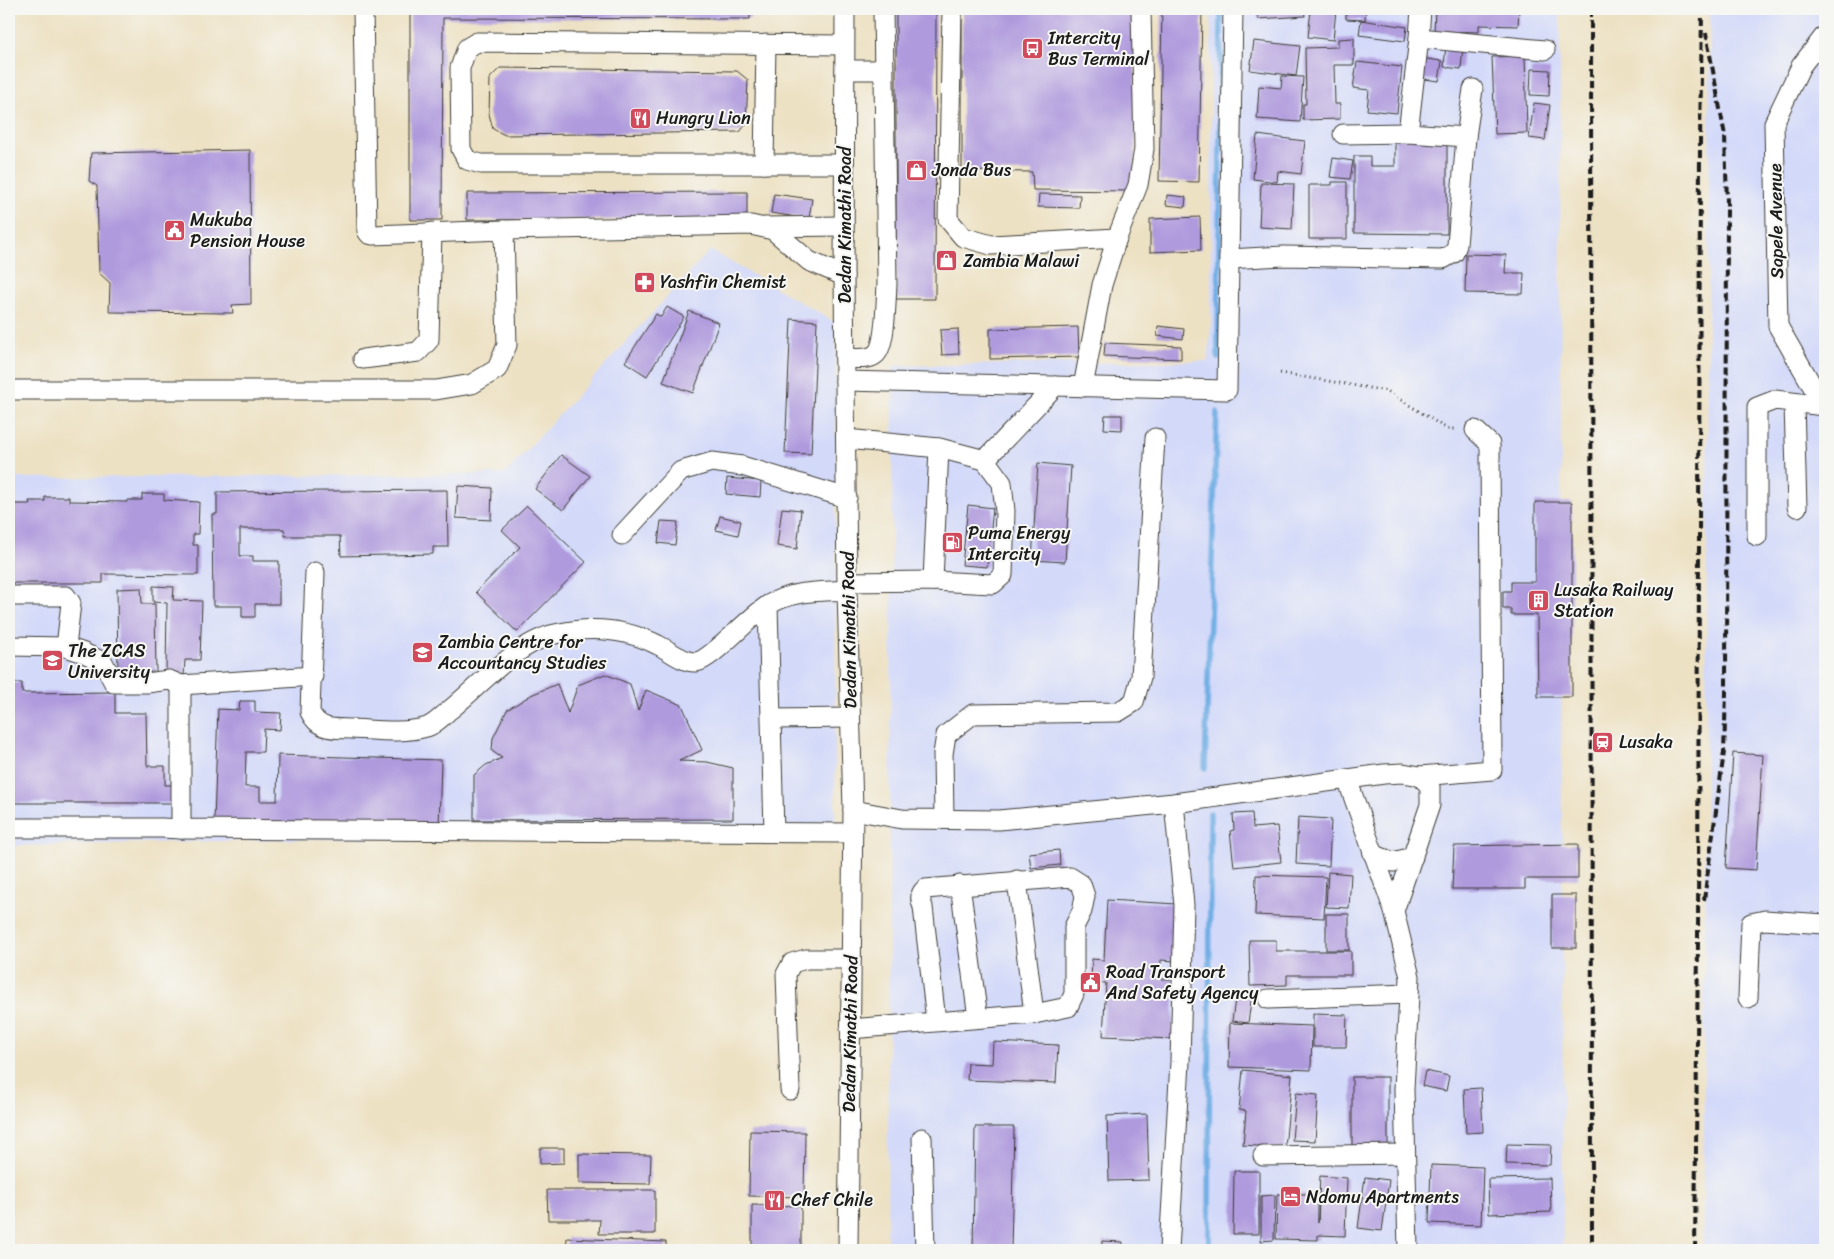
<svg xmlns="http://www.w3.org/2000/svg" width="1834" height="1259" font-family="Sriracha,sans-serif">
<rect width="100%" height="100%" fill="#f6f6f2"/>
<filter id="ink" filterUnits="userSpaceOnUse"><feTurbulence type="fractalNoise" baseFrequency=".02" numOctaves="2"/><feDisplacementMap in="SourceGraphic" scale="10" xChannelSelector="R" yChannelSelector="G"/><feConvolveMatrix kernelMatrix="1 2 1 2 8 2 1 2 1" color-interpolation-filters="sRGB"/></filter>
<filter id="wash" filterUnits="userSpaceOnUse"><feTurbulence type="fractalNoise" baseFrequency=".0096" numOctaves="4" result="noise"/><feDisplacementMap in="SourceGraphic" scale="20" xChannelSelector="R" yChannelSelector="G"/><feGaussianBlur stdDeviation="1.12" result="paint"/><feColorMatrix in="noise" values="0 0 0 0 0 0 0 0 0 0 0 0 0 0 0 0 0 1.4 0 .05"/><feComposite in="paint" operator="in"/></filter>
<g filter="url(#wash)">
<rect width="100%" height="100%" fill="#ede1c3"/>
<g fill="#d3d9f9">
<polygon points="1211,9 1560,9 1563,1250 887,1250 893,366 1208,361 1211,324"/>
<polygon points="1710,9 1825,9 1825,1250 1703,1250"/>
<polygon points="710,250 836,323 835,827 9,846 9,478 505,474"/>
</g>
<g fill="none" stroke-linecap="round" stroke-linejoin="round">
<g stroke="#71afe4" stroke-width="5.5">
<polyline points="1218,358 1221,9"/>
<polyline points="1205,768 1217,412"/>
<polyline points="1209,1250 1210,813"/>
</g>
</g>
<g id="blocks">
<g fill="#af9add">
<polygon points="410,9 750,9 750,19 443,18 442,220 410,220"/>
<polygon points="896,9 936,9 935,299 896,299"/>
<polygon points="962,9 1135,9 1135,191 1033,190 1032,172 962,171"/>
<polygon points="1162,9 1202,9 1199,182 1159,181"/>
<polygon points="1257,9 1304,9 1305,16 1258,19"/>
<polygon points="1311,9 1336,10 1333,40 1308,37"/>
<polygon points="1346,9 1366,9 1365,20 1346,19"/>
<polygon points="1435,9 1519,9 1518,26 1479,25 1479,32 1434,31"/>
<polygon points="1361,20 1407,27 1405,41 1359,35"/>
<polygon points="1354,38 1354,65 1334,65 1335,104 1340,104 1340,119 1303,120 1303,104 1306,104 1305,48 1338,47 1338,39"/>
<polygon points="1254,41 1300,46 1296,76 1250,70"/>
<polygon points="1446,44 1463,46 1461,69 1444,67"/>
<polygon points="1525,56 1527,133 1495,134 1492,57"/>
<polygon points="1420,58 1442,61 1439,81 1417,78"/>
<polygon points="1357,62 1402,67 1397,113 1367,110 1369,90 1353,88"/>
<polygon points="500,68 737,71 748,80 746,124 740,132 505,135 493,129 489,114 490,78"/>
<polygon points="1531,69 1550,70 1549,96 1530,95"/>
<polygon points="1282,76 1303,77 1300,122 1257,119 1259,86 1281,88"/>
<polygon points="1534,103 1550,105 1545,140 1529,138"/>
<polygon points="1257,135 1305,141 1301,174 1278,171 1277,182 1253,179"/>
<polygon points="1395,138 1447,138 1447,234 1354,233 1354,156 1370,156 1370,166 1395,166"/>
<polygon points="250,150 251,304 232,305 233,313 109,312 110,283 99,273 97,186 89,181 91,153"/>
<polygon points="1333,158 1353,161 1350,179 1330,177"/>
<polygon points="1332,182 1347,182 1347,239 1309,239 1309,185 1332,185"/>
<polygon points="1261,183 1294,184 1292,229 1259,227"/>
<polygon points="747,192 747,219 467,220 467,193"/>
<polygon points="774,194 812,199 809,219 771,213"/>
<polygon points="1039,194 1080,195 1079,208 1038,207"/>
<polygon points="1167,195 1186,197 1185,207 1166,205"/>
<polygon points="1200,217 1201,250 1150,252 1150,219"/>
<polygon points="1466,254 1506,255 1505,273 1524,273 1523,294 1465,293"/>
<polygon points="667,307 684,317 647,376 625,362 656,314 661,317"/>
<polygon points="689,311 719,323 693,393 663,382"/>
<polygon points="791,319 817,321 811,454 785,453"/>
<polygon points="1158,326 1184,329 1183,339 1157,336"/>
<polygon points="1078,327 1079,357 990,359 990,329"/>
<polygon points="958,329 959,354 942,355 940,330"/>
<polygon points="1105,343 1181,346 1181,359 1104,356"/>
<polygon points="1105,415 1122,415 1122,430 1104,429"/>
<polygon points="561,455 590,476 563,510 535,489"/>
<polygon points="1038,463 1071,466 1065,562 1032,560"/>
<polygon points="727,478 761,481 760,497 726,494"/>
<polygon points="458,486 492,488 491,520 456,518"/>
<polygon points="447,490 448,547 433,547 433,554 341,556 340,536 285,536 284,529 240,529 240,556 253,556 253,561 279,561 279,604 255,604 255,617 242,617 242,606 213,606 212,514 217,514 217,492"/>
<polygon points="142,494 164,494 164,500 199,502 198,534 193,534 193,545 198,545 198,575 103,574 103,583 9,583 9,504 30,504 29,501 45,501 45,497 69,497 69,501 127,502 127,500 142,500"/>
<polygon points="1535,502 1572,502 1572,697 1538,697 1537,615 1511,615 1511,609 1503,609 1503,591 1511,591 1511,582 1535,582"/>
<polygon points="968,505 993,508 987,567 962,565"/>
<polygon points="527,506 586,562 517,632 476,592 520,547 502,530"/>
<polygon points="782,508 801,510 797,549 777,546"/>
<polygon points="720,516 741,521 738,535 716,530"/>
<polygon points="661,521 678,522 675,545 658,543"/>
<polygon points="153,586 174,587 173,600 202,601 200,660 185,660 184,675 166,674 167,603 153,602"/>
<polygon points="141,588 142,604 155,604 156,676 118,677 117,589"/>
<polygon points="605,674 630,684 638,711 646,690 682,705 702,750 679,761 707,762 733,768 733,819 474,820 474,775 486,765 502,758 492,751 493,738 507,710 531,695 557,684 568,713 578,685"/>
<polygon points="9,683 22,683 22,693 115,692 115,713 146,713 147,766 165,766 165,785 176,785 176,803 9,803"/>
<polygon points="240,701 255,701 255,712 281,713 280,730 264,729 263,752 246,752 245,787 260,787 260,801 277,801 278,755 441,760 439,828 214,821 218,709 239,710"/>
<polygon points="1733,753 1763,755 1756,870 1726,868"/>
<polygon points="1252,813 1253,828 1277,826 1281,862 1234,867 1230,831 1234,830 1233,814"/>
<polygon points="1298,817 1331,819 1329,866 1296,864"/>
<polygon points="1578,844 1578,879 1525,879 1525,889 1452,889 1454,846"/>
<polygon points="1059,850 1060,865 1031,868 1029,853"/>
<polygon points="1328,872 1351,874 1349,908 1326,907"/>
<polygon points="1256,875 1326,877 1324,918 1255,915"/>
<rect x="1552" y="895" width="24" height="53"/>
<polygon points="1107,900 1177,904 1174,961 1161,960 1160,979 1175,979 1172,1039 1103,1036 1106,983 1091,982 1092,959 1104,960"/>
<rect x="1326" y="914" width="23" height="36"/>
<polygon points="1249,940 1276,940 1276,951 1351,951 1351,975 1287,975 1287,985 1250,986"/>
<polygon points="1236,992 1252,994 1248,1023 1232,1021"/>
<polygon points="1313,1014 1347,1015 1346,1047 1313,1047"/>
<polygon points="1230,1023 1312,1026 1311,1070 1229,1067"/>
<polygon points="993,1042 1058,1045 1056,1083 967,1080 968,1063 992,1064"/>
<polygon points="1243,1070 1292,1075 1285,1148 1243,1145 1246,1111 1239,1110"/>
<polygon points="1425,1071 1449,1076 1446,1091 1422,1086"/>
<rect x="1352" y="1077" width="36" height="69"/>
<polygon points="1481,1088 1483,1132 1466,1133 1464,1089"/>
<polygon points="1296,1093 1318,1095 1315,1141 1292,1140"/>
<polygon points="1147,1114 1149,1180 1109,1181 1107,1116"/>
<polygon points="975,1127 1014,1127 1011,1250 973,1250"/>
<polygon points="750,1131 805,1132 804,1197 749,1196"/>
<polygon points="1507,1144 1551,1145 1550,1165 1506,1164"/>
<polygon points="540,1148 564,1148 564,1163 540,1164"/>
<polygon points="579,1154 651,1155 650,1184 579,1183"/>
<polygon points="1431,1165 1483,1167 1481,1225 1429,1223"/>
<polygon points="1234,1171 1259,1171 1259,1234 1233,1234"/>
<polygon points="1320,1176 1347,1178 1345,1236 1318,1235 1318,1240 1276,1239 1277,1194 1318,1194 1318,1223"/>
<polygon points="1365,1177 1389,1180 1382,1231 1358,1228"/>
<polygon points="1550,1178 1551,1212 1489,1214 1488,1179"/>
<polygon points="547,1190 655,1190 655,1234 599,1234 600,1220 548,1220"/>
<polygon points="1275,1195 1274,1240 1261,1241 1261,1196"/>
<polygon points="752,1205 801,1206 801,1249 752,1248"/>
<polygon points="567,1238 666,1242 666,1250 566,1250"/>
<polygon points="1102,1241 1123,1242 1122,1250 1102,1250"/>
</g>
</g>
</g>
<g filter="url(#ink)">
<use href="#blocks" fill-opacity="0" stroke="#3b3a35" stroke-width="1"/>
<g fill="none" stroke-linecap="round" stroke-linejoin="round">
<defs>
<g id="minor">
<polyline points="363,9 367,231 369,234 373,235 504,230 751,225 773,230 809,261 844,276"/>
<polyline points="845,9 844,276 847,590 853,810 848,1250"/>
<polyline points="952,9 948,219 963,237 991,245 1117,238"/>
<polyline points="1825,35 1801,66 1774,123 1778,326 1825,408"/>
<polyline points="1419,38 1545,50"/>
<polyline points="845,70 882,70"/>
<polyline points="1343,134 1408,133"/>
<polyline points="1466,137 1473,89"/>
<polyline points="764,164 766,44"/>
<polyline points="844,164 481,164 467,160 461,149 460,68 467,48 477,42 844,45"/>
<polyline points="764,227 844,226"/>
<polyline points="1229,259 1284,256 1443,259 1454,253 1457,245 1466,137 1408,133 1419,38 1421,9"/>
<path d="M845 358C855 358 868 361 876 354 886 345 886 298 887 284L883 9"/>
<polyline points="363,359 418,352 429,340 432,232"/>
<polyline points="845,381 1227,390 1233,9"/>
<polyline points="1083,387 1102,285 1117,238 1138,185 1144,149 1141,9"/>
<polyline points="9,390 436,390 472,384 497,369 507,345 504,230"/>
<polyline points="1794,404 1797,507"/>
<polyline points="846,439 939,448 985,460 1002,483 1005,511 1003,575 993,584 933,581 847,582"/>
<polyline points="985,460 1055,386"/>
<polyline points="622,535 681,471 712,462 742,466 847,498"/>
<polyline points="1757,536 1757,407 1775,400 1824,406"/>
<path d="M315 572 310 712C319 731 334 728 352 729 376 730 403 734 427 727 436 724 444 714 451 709 480 685 518 642 555 634 590 626 626 629 658 645 669 650 683 663 696 662 712 660 750 615 770 604 794 590 820 592 847 590"/>
<polyline points="933,581 939,448"/>
<polyline points="9,596 66,596 71,603 66,647"/>
<polyline points="768,605 774,832"/>
<polyline points="9,646 66,647 84,653 103,662 114,683 147,683 169,680 181,685 313,676"/>
<polyline points="181,685 181,829"/>
<polyline points="773,719 850,718"/>
<polyline points="1420,776 1492,770 1490,444 1475,430"/>
<polyline points="1347,779 1394,911 1410,977 1404,1089 1408,1250"/>
<polyline points="853,810 902,819 999,820 1174,803 1384,774 1403,773 1420,776 1430,786 1430,805 1394,911"/>
<polyline points="944,819 943,754 946,735 973,714 1118,712 1134,702 1141,677 1155,438"/>
<polyline points="9,828 162,828 181,829 852,833"/>
<polyline points="1373,854 1393,862 1413,857"/>
<polyline points="1017,880 1034,1014"/>
<polyline points="960,885 978,1018"/>
<polyline points="1748,998 1751,923 1765,920 1825,924"/>
<polyline points="1268,999 1409,994"/>
<path d="M850 1029 1034 1014 1068 1007 1074 994V927L1082 911 1085 896 1081 884 1070 877 925 889C919 894 920 900 923 907L936 1021"/>
<polyline points="790,1090 786,974 792,963 806,959 851,959"/>
<polyline points="922,1138 925,1250"/>
<polyline points="1263,1156 1405,1154"/>
<polyline points="1169,1250 1180,1062 1184,905 1174,803"/>
</g>
</defs>
<use href="#minor" stroke="#3b3a35" stroke-width="21"/>
<polyline stroke="#3b3a35" stroke-width="3" stroke-dasharray="1 4" stroke-linecap="butt" points="1280,373 1387,391 1447,429 1457,429"/>
<use href="#minor" stroke="#fff" stroke-width="19"/>
<g stroke="#1c1c1c" stroke-width="4" stroke-dasharray="8 4" stroke-linecap="butt">
<polyline points="1591,9 1592,1250"/>
<polyline points="1704,900 1724,752 1726,693 1727,203 1725,136 1706,33"/>
<polyline points="1695,1250 1698,942 1700,138 1702,12"/>
</g>
</g>
</g>
<defs>
<symbol id="bus-square" viewBox="-11 -11 22 22"><rect x="-9" y="-9" width="18" height="18" rx="4" fill="#d1495b" stroke="#f6f6f2"/><path d="M-5-6H5V4H4V6H2V4H-2V6H-4V4H-5ZM-3.5-4V0h7V-4ZM-3.5 1.2v1.5H-2V1.2ZM2 1.2v1.5H3.5V1.2Z" fill="#fff"/></symbol>
<symbol id="restaurant-square" viewBox="-11 -11 22 22"><rect x="-9" y="-9" width="18" height="18" rx="4" fill="#d1495b" stroke="#f6f6f2"/><path d="M-5-6h1v4h1v-4h1v4h1v-4h1v5L-1.5 .5V6h-2V.5L-5-1ZM5-6V6H3V1.5H1.5Q1.5-4 5-6Z" fill="#fff"/></symbol>
<symbol id="shop-square" viewBox="-11 -11 22 22"><rect x="-9" y="-9" width="18" height="18" rx="4" fill="#d1495b" stroke="#f6f6f2"/><path d="M-5-2.5h2.3a2.7 3.5 0 0 1 5.4 0H5L5.5 6h-11ZM-1.5-2.5h3a1.5 2.3 0 0 0-3 0Z" fill="#fff"/></symbol>
<symbol id="civic-square" viewBox="-11 -11 22 22"><rect x="-9" y="-9" width="18" height="18" rx="4" fill="#d1495b" stroke="#f6f6f2"/><path d="M-.6-6.5H3V-4.5H.6V-3L4-1V1h2V6H-6V1h2V-1L-.6-3ZM-1.2 2.5V6h2.4V2.5Z" fill="#fff"/></symbol>
<symbol id="pharmacy-square" viewBox="-11 -11 22 22"><rect x="-9" y="-9" width="18" height="18" rx="4" fill="#d1495b" stroke="#f6f6f2"/><path d="M-2-6h4v4h4v4h-4v4h-4v-4h-4v-4h4Z" fill="#fff"/></symbol>
<symbol id="fuel-square" viewBox="-11 -11 22 22"><rect x="-9" y="-9" width="18" height="18" rx="4" fill="#d1495b" stroke="#f6f6f2"/><path d="M-5.5-6h7V0h2V4h1.3V-2.5L3-4.5l.8-.8L6-3V5H2.5V1h-1V6h-7ZM-4.2-4.7v3.2H.2V-4.7Z" fill="#fff"/></symbol>
<symbol id="building-square" viewBox="-11 -11 22 22"><rect x="-9" y="-9" width="18" height="18" rx="4" fill="#d1495b" stroke="#f6f6f2"/><path d="M-4-6H4V6H1V3H-1V6H-4ZM-2.5-4.3h1.7v1.8h-1.7ZM.8-4.3h1.7v1.8H.8ZM-2.5-1h1.7V.8h-1.7ZM.8-1h1.7V.8H.8Z" fill="#fff"/></symbol>
<symbol id="university-square" viewBox="-11 -11 22 22"><rect x="-9" y="-9" width="18" height="18" rx="4" fill="#d1495b" stroke="#f6f6f2"/><path d="M0-5L7-2L0 1L-7-2ZM-4 1L0 2.5L4 1V4Q0 6-4 4Z" fill="#fff"/></symbol>
<symbol id="station-square" viewBox="-11 -11 22 22"><rect x="-9" y="-9" width="18" height="18" rx="4" fill="#d1495b" stroke="#f6f6f2"/><path d="M-3-6H3Q5-6 5-4V2Q5 4 3 4L4.5 6H3L1.5 4h-3L-3 6H-4.5L-3 4Q-5 4-5 2V-4Q-5-6-3-6ZM-3.5-4v3h7v-3ZM-3.5 1v1.5H-2V1ZM2 1v1.5H3.5V1Z" fill="#fff"/></symbol>
<symbol id="hotel-square" viewBox="-11 -11 22 22"><rect x="-9" y="-9" width="18" height="18" rx="4" fill="#d1495b" stroke="#f6f6f2"/><path d="M-6-4.5h1.5V1H6V5H4.5V3h-9V5H-6ZM-4 0a1.8 1.8 0 1 1 3.6 0ZM.5 0V-2.5h3Q6-2.5 6 0Z" fill="#fff"/></symbol>
</defs>
<g fill-rule="evenodd">
<use href="#bus-square" x="1020" y="36" width="25" height="25"/>
<use href="#restaurant-square" x="628" y="106" width="25" height="25"/>
<use href="#shop-square" x="904" y="158" width="25" height="25"/>
<use href="#civic-square" x="162" y="218" width="25" height="25"/>
<use href="#shop-square" x="934" y="248" width="25" height="25"/>
<use href="#pharmacy-square" x="632" y="270" width="25" height="25"/>
<use href="#fuel-square" x="940" y="530" width="25" height="25"/>
<use href="#building-square" x="1526" y="588" width="25" height="25"/>
<use href="#university-square" x="410" y="640" width="25" height="25"/>
<use href="#university-square" x="40" y="648" width="25" height="25"/>
<use href="#station-square" x="1590" y="730" width="25" height="25"/>
<use href="#civic-square" x="1078" y="970" width="25" height="25"/>
<use href="#hotel-square" x="1278" y="1184" width="25" height="25"/>
<use href="#restaurant-square" x="762" y="1188" width="25" height="25"/>
</g>
<g text-anchor="middle" stroke-width="4" stroke-linejoin="round" paint-order="stroke">
<g font-size="18" fill="#1c1c1c" stroke="#f6f6f2" text-anchor="start">
<text x="1048" y="44">Intercity<tspan x="1048" dy="21">Bus Terminal</tspan></text>
<text x="656" y="124">Hungry Lion</text>
<text x="932" y="176">Jonda Bus</text>
<text x="190" y="226">Mukuba<tspan x="190" dy="21">Pension House</tspan></text>
<text x="963" y="267">Zambia Malawi</text>
<text x="660" y="288">Yashfin Chemist</text>
<text x="968" y="539">Puma Energy<tspan x="968" dy="21">Intercity</tspan></text>
<text x="1554" y="596">Lusaka Railway<tspan x="1554" dy="21">Station</tspan></text>
<text x="438" y="648">Zambia Centre for<tspan x="438" dy="21">Accountancy Studies</tspan></text>
<text x="68" y="657">The ZCAS<tspan x="68" dy="21">University</tspan></text>
<text x="1619" y="748">Lusaka</text>
<text x="1106" y="978">Road Transport<tspan x="1106" dy="21">And Safety Agency</tspan></text>
<text x="1306" y="1203">Ndomu Apartments</text>
<text x="791" y="1206">Chef Chile</text>
</g>
<g font-size="18" fill="#1c1c1c" stroke="#f6f6f2">
<text transform="translate(1776 221) rotate(-91)" y="6">Sapele Avenue</text>
<text transform="translate(845 225) rotate(-90)" y="6">Dedan Kimathi Road</text>
<text transform="translate(849 630) rotate(-91)" y="6">Dedan Kimathi Road</text>
<text transform="translate(850 1034) rotate(-89)" y="6">Dedan Kimathi Road</text>
</g>
</g>
<rect width="1834" height="1259" fill="none" stroke="#f6f6f2" stroke-width="30"/>
</svg>
